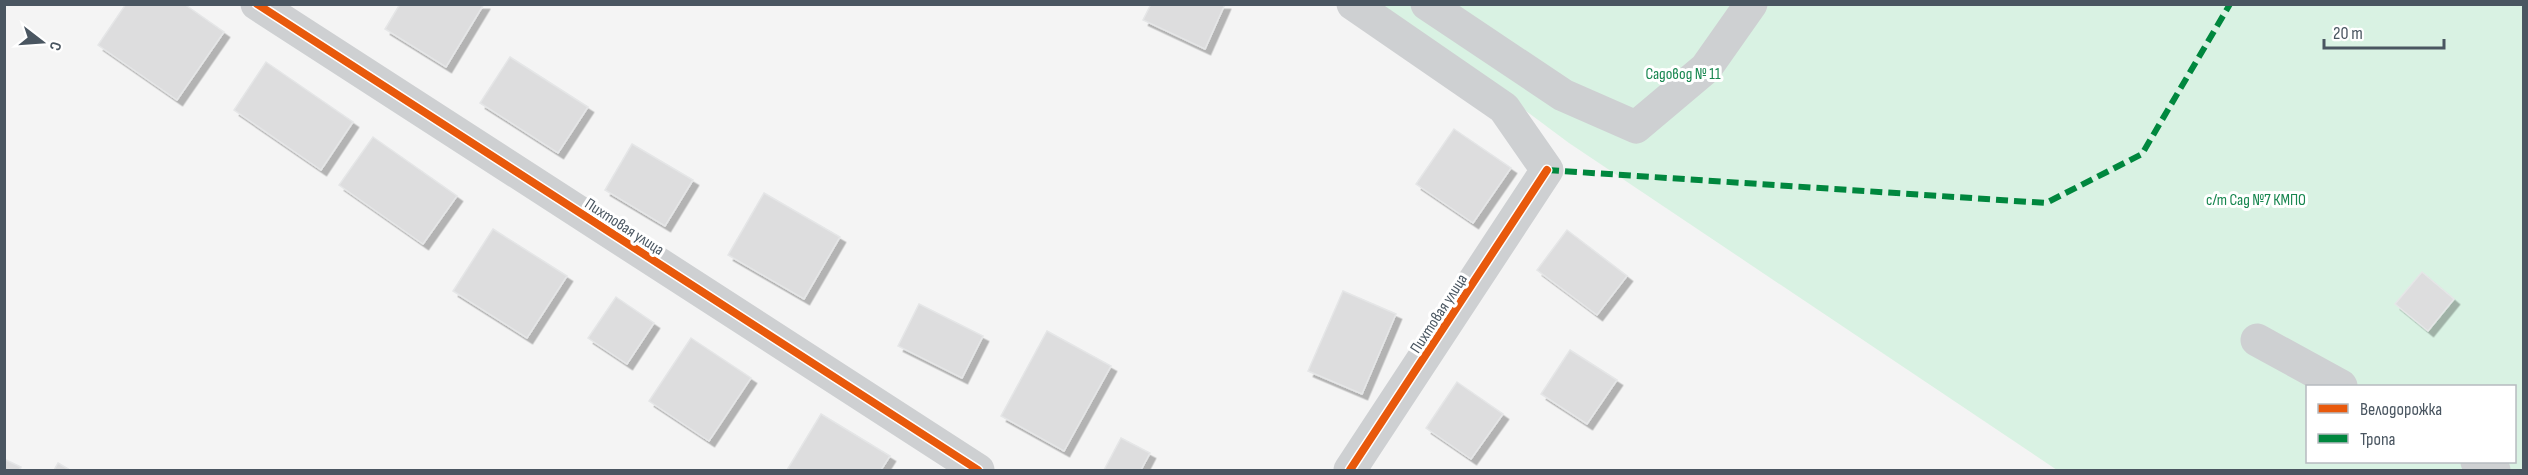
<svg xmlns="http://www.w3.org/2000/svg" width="2528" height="475" font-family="'Sofia Sans Condensed',sans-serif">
<defs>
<filter id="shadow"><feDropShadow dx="5.5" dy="5.5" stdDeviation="0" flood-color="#0004"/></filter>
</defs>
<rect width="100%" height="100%" fill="#f4f4f4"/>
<path fill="#d9f2e3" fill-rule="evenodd" d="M1383 5H2523V470H2057L1569 143ZM2308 386H2514V462H2308Z"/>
<g fill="#ddddde" stroke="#e5e6e7" stroke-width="1.5" filter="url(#shadow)">
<polygon points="126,4 184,4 224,32 177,100 98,45"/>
<polygon points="400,4 484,4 446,67 385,29"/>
<polygon points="1151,4 1225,4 1205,49 1143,20"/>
<polygon points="510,57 588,107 558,153 480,103"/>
<polygon points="266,62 353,122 321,170 234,110"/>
<polygon points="1454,129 1511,168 1473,223 1416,184"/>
<polygon points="373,137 457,196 423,244 339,185"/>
<polygon points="632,144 693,180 665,226 605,190"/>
<polygon points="764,193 840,237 804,299 728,255"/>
<polygon points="493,229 567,276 527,338 453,291"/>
<polygon points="1567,230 1627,276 1597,315 1537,270"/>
<polygon points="2422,272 2454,299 2428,331 2395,304"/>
<polygon points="1343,291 1396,314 1362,394 1308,371"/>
<polygon points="616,297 654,323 627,364 588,338"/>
<polygon points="919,304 983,336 962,378 898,346"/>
<polygon points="1047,331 1111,366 1064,451 1001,416"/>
<polygon points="691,338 751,378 709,441 649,401"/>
<polygon points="1570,350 1617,380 1587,424 1541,394"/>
<polygon points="1457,382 1503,414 1471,459 1426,428"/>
<polygon points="821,414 890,456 881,470 787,470"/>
<polygon points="1121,438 1150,453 1141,470 1104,470"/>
<polygon points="4,459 21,467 19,470 4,470"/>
<polygon points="58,463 70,470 54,470"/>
</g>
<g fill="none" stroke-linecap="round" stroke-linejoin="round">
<g stroke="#ced0d2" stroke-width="33">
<polyline points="257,4 978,470"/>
<polyline points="1427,4 1563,95 1636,127 1706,68 1751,4"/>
<polyline points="2257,340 2341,386"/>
<polyline points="2477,462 2494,470"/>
<polyline points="1350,470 1547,170 1504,108 1353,4"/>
</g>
<polyline stroke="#00873e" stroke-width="6" stroke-dasharray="12 6" stroke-linecap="butt" points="1547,170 2046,203 2142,154 2230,4"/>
<defs>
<g id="cycleway">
<polyline points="257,4 978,470"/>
<polyline points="1350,470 1547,170"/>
</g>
</defs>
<use href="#cycleway" stroke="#fff" stroke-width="11"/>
<use href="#cycleway" stroke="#e8590c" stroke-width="8"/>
</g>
<g text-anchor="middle" stroke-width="6" stroke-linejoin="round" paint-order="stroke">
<g font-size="16" fill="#17864f" stroke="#fff">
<text x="1683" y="79">Садовод № 11</text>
<text x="2256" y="205">с/т Сад №7 КМПО</text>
</g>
<g font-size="16" fill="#4a5661" stroke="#fff">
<text transform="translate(625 226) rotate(33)" y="6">Пихтовая улица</text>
<text transform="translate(1438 313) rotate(-57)" y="6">Пихтовая улица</text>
</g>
</g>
<rect width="2528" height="475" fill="none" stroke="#4a5661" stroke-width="12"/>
<rect x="2306" y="385" width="210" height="78" fill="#ffffff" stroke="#b7bbc0" stroke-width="1.5"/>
<rect x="2318" y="404" width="30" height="9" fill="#e8590c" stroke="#b7bbc0" stroke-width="1.5"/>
<text x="2360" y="415" font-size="18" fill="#4a5661">Велодорожка</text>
<rect x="2318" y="434" width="30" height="9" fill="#00873e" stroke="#b7bbc0" stroke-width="1.5"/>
<text x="2360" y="445" font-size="18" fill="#4a5661">Тропа</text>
<g transform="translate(42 42) rotate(107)" stroke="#ffffff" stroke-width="4.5" paint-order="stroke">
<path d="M0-4.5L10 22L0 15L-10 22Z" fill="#4a5661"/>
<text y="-9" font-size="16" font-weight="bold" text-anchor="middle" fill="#4a5661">С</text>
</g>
<path d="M2324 39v9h120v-9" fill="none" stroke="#4a5661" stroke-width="3"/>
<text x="2333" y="39" font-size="18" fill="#4a5661" stroke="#ffffff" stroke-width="4.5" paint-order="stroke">20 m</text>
</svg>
